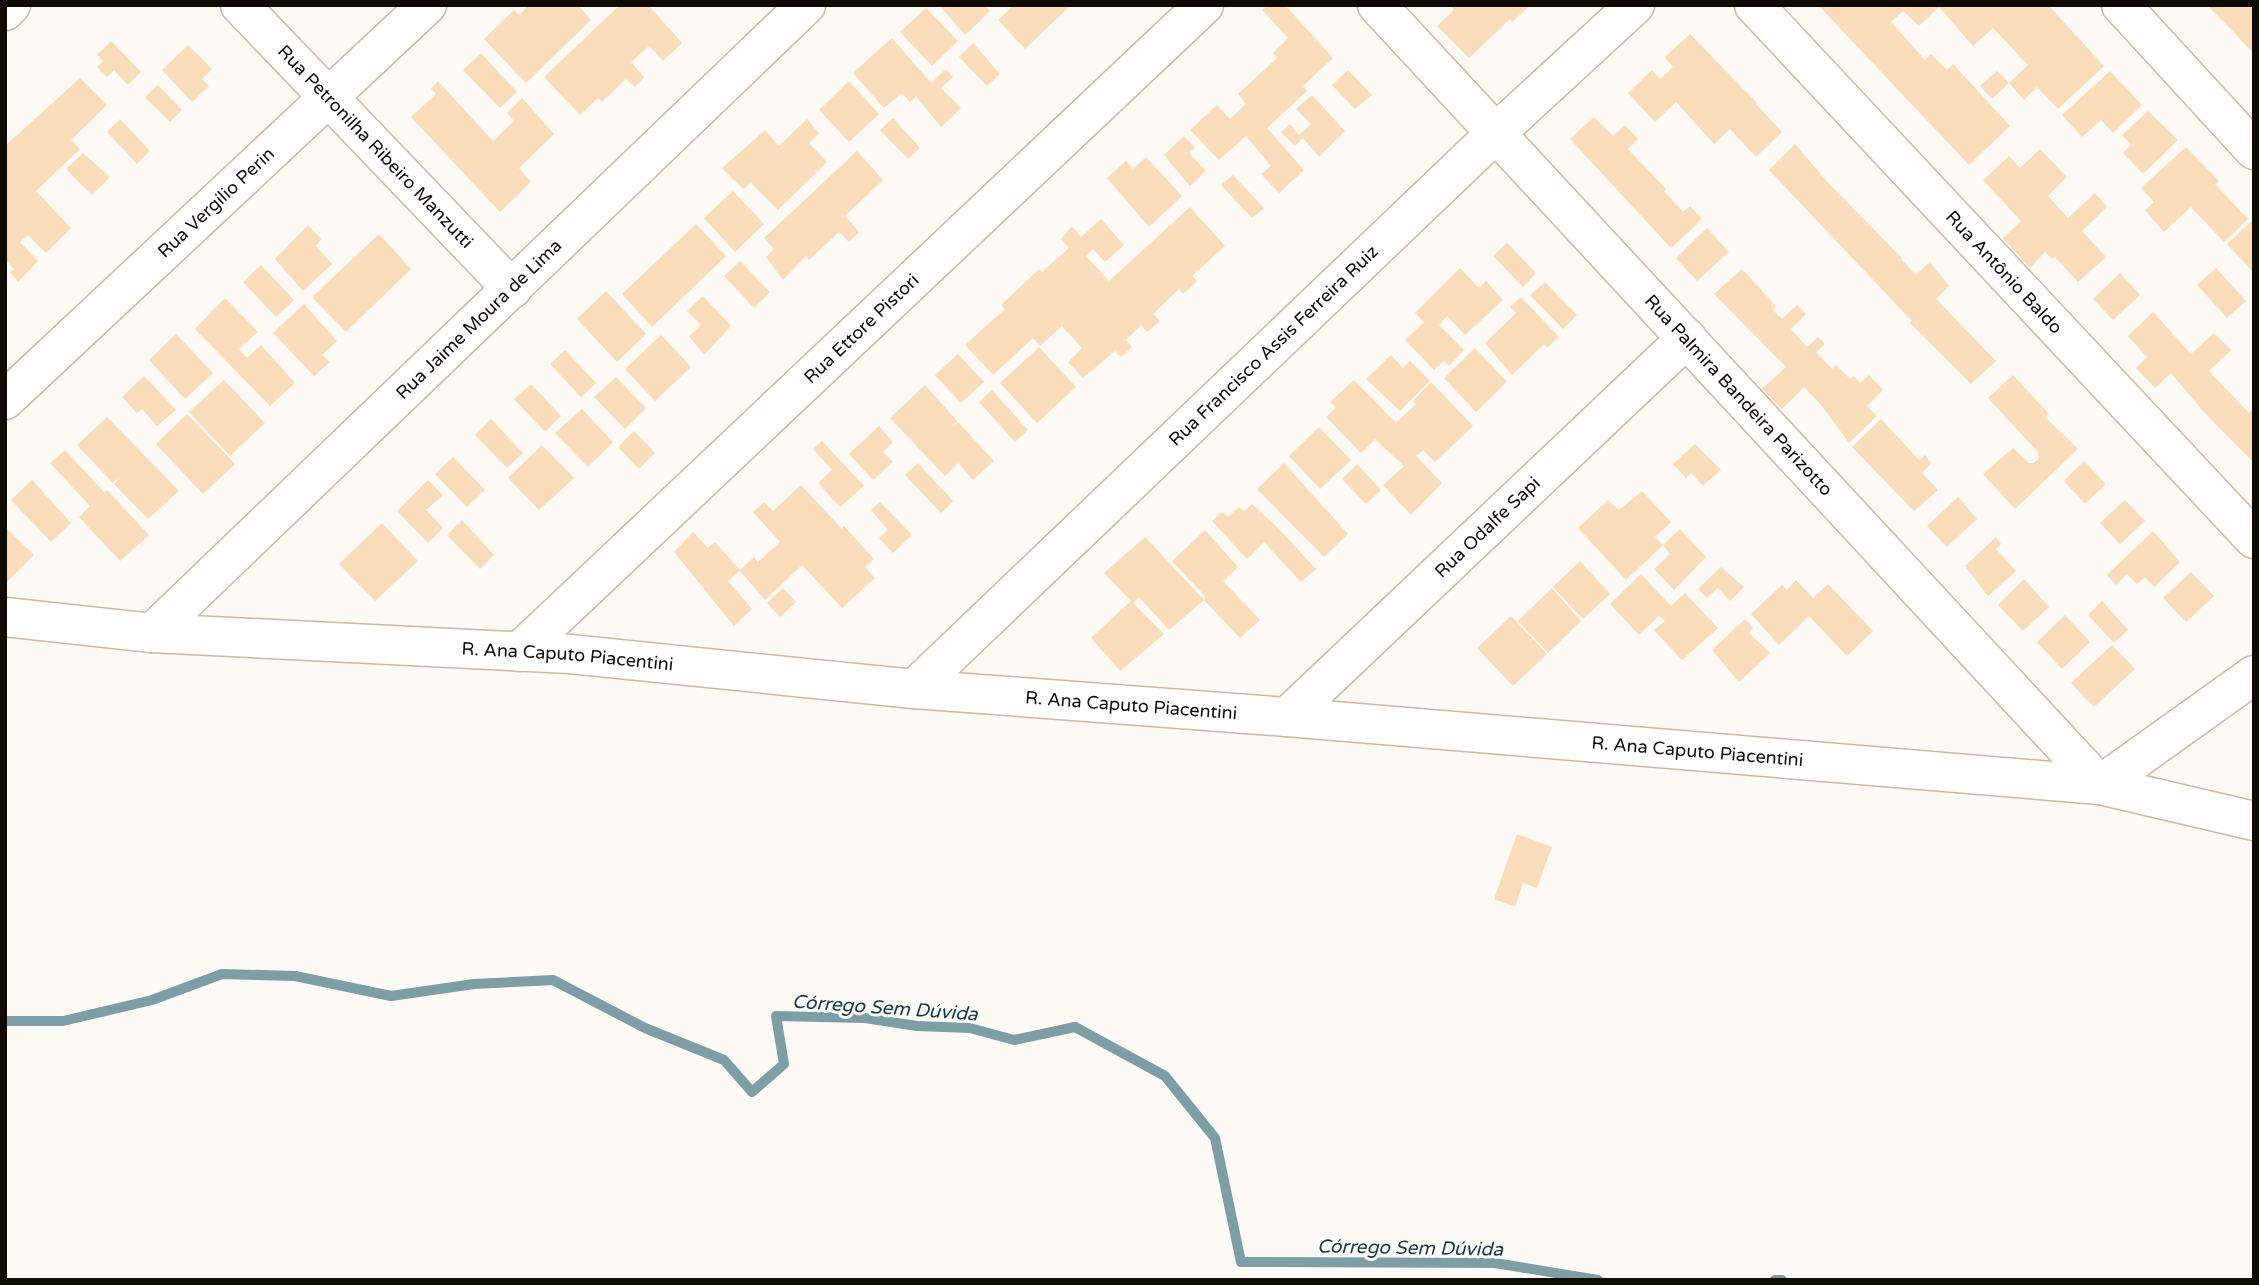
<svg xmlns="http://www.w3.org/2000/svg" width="2259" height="1285" font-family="'Varela Round',sans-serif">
<rect width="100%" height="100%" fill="#fdf9f4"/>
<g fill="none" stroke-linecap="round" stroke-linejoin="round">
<g stroke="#7d9da7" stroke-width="10">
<polyline points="5,1021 63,1021 152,1000 222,974 295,976 391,996 474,984 553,980 645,1028 724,1060 752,1092 784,1064 776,1016 865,1018 917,1026 970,1028 1014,1040 1075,1027 1165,1076 1215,1138 1241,1262 1495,1263 1598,1280"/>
<polyline points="1775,1280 1782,1280"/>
</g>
</g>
<g fill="#f9dcb9">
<polygon points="529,5 578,5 591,20 526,83 484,39 514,10 519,15"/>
<polygon points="620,5 648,5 682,43 663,61 649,46 631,62 644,77 635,87 626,79 602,102 598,98 580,115 544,77"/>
<polygon points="939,5 985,5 990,11 965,35"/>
<polygon points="1014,5 1065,5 1068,8 1025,49 998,20"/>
<polygon points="1267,5 1285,5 1333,58 1303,86 1307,91 1267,128 1304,170 1279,193 1261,174 1271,166 1246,136 1219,160 1190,130 1217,105 1230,119 1246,104 1238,94 1277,58 1273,53 1288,38 1262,10"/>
<polygon points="1450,5 1531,5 1512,22 1510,19 1469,58 1437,26 1454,10"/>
<polygon points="1818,5 2048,5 2104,66 2058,109 2037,87 2024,100 2009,83 2028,65 1993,28 1973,46 1939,7 1919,26 1903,11 1891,22 1925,60 1931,54 1947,70 1953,64 2010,126 1969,165"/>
<polygon points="2207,5 2254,5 2254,54 2227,25"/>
<polygon points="926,8 958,41 932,66 900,32"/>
<polygon points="1690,34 1757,103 1756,104 1782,132 1756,157 1730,129 1714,144 1676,102 1655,122 1628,93 1652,70 1660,79 1673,67 1665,57"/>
<polygon points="892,38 931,83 946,69 953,77 941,88 961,108 941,127 916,96 910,102 902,93 884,108 853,73"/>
<polygon points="111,41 141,72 128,85 114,70 107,77 97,67 103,61 97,55"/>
<polygon points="973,43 1000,74 987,86 959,57"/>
<polygon points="188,45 212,69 202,79 209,86 192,102 162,70"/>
<polygon points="481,53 517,92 500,108 463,70"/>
<polygon points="1348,70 1372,95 1355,109 1332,85"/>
<polygon points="1997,71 2009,83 1992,99 1980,86"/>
<polygon points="2110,71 2142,105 2113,133 2101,120 2082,137 2062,115"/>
<polygon points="80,78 107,105 71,140 80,149 36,191 71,228 46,253 28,235 20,242 38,261 18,282 10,272 14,269 5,259 5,146"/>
<polygon points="438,81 493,141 514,121 507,113 522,98 554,134 519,168 531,182 500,212 411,117 436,94 431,89"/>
<polygon points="849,81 879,114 849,142 819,110"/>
<polygon points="158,85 182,110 170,122 145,97"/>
<polygon points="1312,95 1345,131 1319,157 1303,138 1295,146 1281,132 1290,124 1299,135 1311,124 1296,109"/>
<polygon points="2148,111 2178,140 2143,174 2123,153 2131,145 2122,135"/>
<polygon points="1594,117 1613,136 1625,125 1638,139 1628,149 1666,189 1664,191 1683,212 1690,206 1702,219 1671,248 1570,139"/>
<polygon points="893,118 920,148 908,159 880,130"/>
<polygon points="120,119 150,151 137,164 107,132"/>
<polygon points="807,119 819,133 809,143 827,162 778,210 751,183 743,189 722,168 765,130 779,146"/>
<polygon points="1184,136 1195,148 1189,153 1206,171 1190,186 1164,155"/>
<polygon points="1795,144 1831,186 1902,258 1901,259 1916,275 1930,262 1949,286 1936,299 1996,361 1971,384 1910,323 1912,321 1769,170"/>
<polygon points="2186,147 2219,181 2215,184 2248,219 2224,242 2191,207 2164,232 2145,210 2154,202 2141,188"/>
<polygon points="2040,149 2067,177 2048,196 2068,218 2095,193 2107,207 2082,231 2106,257 2078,282 2055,257 2052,259 2045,252 2030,268 2003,238 2021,221 1983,180 2009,156 2020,168"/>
<polygon points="857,151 883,180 845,216 859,232 849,242 839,232 809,260 806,256 783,280 766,257 774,249 764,238"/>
<polygon points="83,153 110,177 92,195 66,169"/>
<polygon points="1146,157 1182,196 1149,227 1107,178 1126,161 1133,169"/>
<polygon points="1233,175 1264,208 1252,218 1221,185"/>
<polygon points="733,191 764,224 735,252 704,218"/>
<polygon points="1190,207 1225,246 1192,276 1197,281 1183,294 1179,289 1153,314 1160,321 1147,332 1141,325 1126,340 1132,347 1121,357 1115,351 1083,378 1068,362 1082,348 1062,326 1040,346 1033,338 993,375 965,345 1005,309 1001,305 1039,269 1042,272 1069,248 1061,239 1072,226 1081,237 1101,219 1124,245 1105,262 1093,249 1086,256 1109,281"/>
<polygon points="2254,219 2254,273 2227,244"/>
<polygon points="696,224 726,256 652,327 622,294"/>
<polygon points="308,225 321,239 316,246 332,264 303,291 275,259"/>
<polygon points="1707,228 1729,252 1697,281 1676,258"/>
<polygon points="379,234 411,269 346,332 312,297"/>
<polygon points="1507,243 1536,273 1523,287 1493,256"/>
<polygon points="740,261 770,292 754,308 724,276"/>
<polygon points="261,265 294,300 276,317 243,282"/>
<polygon points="1460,268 1479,288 1486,281 1503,300 1465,335 1447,316 1439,325 1464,350 1449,366 1444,361 1434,370 1405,340 1424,322 1415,313"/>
<polygon points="2216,268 2246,301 2227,318 2197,285"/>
<polygon points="1742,269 1776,306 1773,310 1782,319 1797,305 1806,314 1791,329 1807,347 1818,337 1825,344 1816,352 1832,369 1836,365 1850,379 1854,376 1860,383 1869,375 1883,390 1867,406 1877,416 1849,443 1822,406 1804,387 1782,409 1762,389 1786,367 1714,294"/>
<polygon points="2120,273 2140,295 2113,320 2093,299"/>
<polygon points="1545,282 1577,315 1563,329 1530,295"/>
<polygon points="606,291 646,334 617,362 577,319"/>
<polygon points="703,296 731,326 704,355 689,336 701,325 687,311"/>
<polygon points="1521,297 1559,337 1547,348 1544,344 1512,375 1485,343 1516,313 1510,307"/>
<polygon points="225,298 258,332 239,349 247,358 261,345 295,383 270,406 195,329"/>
<polygon points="304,304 337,341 322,355 330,362 314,376 273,333"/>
<polygon points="2153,312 2191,354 2214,333 2231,350 2209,371 2249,413 2254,408 2254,463 2203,411 2171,373 2155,388 2136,368 2147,357 2128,336"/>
<polygon points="176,334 213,373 185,399 149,360"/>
<polygon points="661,335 691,367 655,401 625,369"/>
<polygon points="1039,347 1076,387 1037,423 1000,383"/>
<polygon points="1475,348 1507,382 1476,412 1444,378"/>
<polygon points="565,350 596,383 581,397 550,364"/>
<polygon points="958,354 984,382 961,403 935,375"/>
<polygon points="1391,355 1403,368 1410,361 1430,381 1400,411 1366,379"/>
<polygon points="2013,375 2049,414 2045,417 2078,449 2015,509 1983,474 2013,448 2029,463 2034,463 2039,458 2038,452 1988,398"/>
<polygon points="144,376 176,410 157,426 142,409 137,413 122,397"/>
<polygon points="616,377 646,408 625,429 594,397"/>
<polygon points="224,380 265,423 230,456 189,412"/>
<polygon points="1354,380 1396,423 1416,404 1413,401 1431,382 1473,426 1435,462 1423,450 1416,456 1442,483 1411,515 1383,485 1404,466 1375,439 1361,453 1326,417 1336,408 1330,402"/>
<polygon points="531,384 561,416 545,432 514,399"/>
<polygon points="925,385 957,421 950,428 958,422 994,461 973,480 958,463 945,476 890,418"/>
<polygon points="992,390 1028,430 1015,442 979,402"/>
<polygon points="582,409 613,442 588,467 555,433"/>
<polygon points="187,414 235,464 203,494 156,444"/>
<polygon points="107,417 179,491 148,519 114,484 121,476 113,483 77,445"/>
<polygon points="491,419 523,453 507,468 475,435"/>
<polygon points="1881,419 1919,460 1925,455 1931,463 1922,473 1938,490 1914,511 1852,447"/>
<polygon points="879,426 893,442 883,452 893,462 873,480 849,454"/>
<polygon points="1319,427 1351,460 1320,489 1289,456"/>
<polygon points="634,431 655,453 639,469 618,447"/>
<polygon points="822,441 864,486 840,507 818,483 832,470 813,449"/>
<polygon points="1695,444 1721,470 1703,486 1691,473 1686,478 1673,464"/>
<polygon points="542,445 574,478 539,510 508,478"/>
<polygon points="65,450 104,492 107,490 149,535 120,561 79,517 90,506 50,463"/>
<polygon points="453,457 485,490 467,507 435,474"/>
<polygon points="2084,461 2106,484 2085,504 2064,481"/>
<polygon points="918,463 953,501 941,513 905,475"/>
<polygon points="1284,463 1348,534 1324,557 1257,489"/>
<polygon points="1357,464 1381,490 1366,504 1342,479"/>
<polygon points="32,480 71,523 51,542 11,500"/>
<polygon points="428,480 443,495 426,510 443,528 428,543 397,511"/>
<polygon points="801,485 842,529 844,526 874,559 865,567 875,578 842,608 802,565 765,600 740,571 728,581 752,609 734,626 674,552 693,532 708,548 715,542 740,570 754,557 758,562 780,542 753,512 764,502 773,511"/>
<polygon points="1642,491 1671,522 1655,537 1663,545 1626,580 1578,528 1608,500 1619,510"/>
<polygon points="1958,497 1977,519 1947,547 1927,526"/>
<polygon points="2125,500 2145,521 2120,544 2100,523"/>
<polygon points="880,502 912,535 893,553 879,538 888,530 871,510"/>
<polygon points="1252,504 1278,528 1316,569 1301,582 1264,542 1247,559 1212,521 1222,512 1228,517 1239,507 1244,511"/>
<polygon points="462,520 494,555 480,569 447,535"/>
<polygon points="382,523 418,561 375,601 339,564"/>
<polygon points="5,527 34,555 5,584"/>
<polygon points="1680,529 1706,557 1674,590 1654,569 1670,554 1663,545"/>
<polygon points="1205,530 1238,567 1223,581 1260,620 1240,638 1204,600 1169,630 1139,597 1133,603 1164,634 1120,671 1091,638 1131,601 1104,573 1145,537 1204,600 1206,597 1172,561"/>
<polygon points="2153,531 2180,562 2154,587 2145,577 2137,584 2127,574 2116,585 2107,575"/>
<polygon points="1996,537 2001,544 1996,549 2016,571 1988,596 1965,566"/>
<polygon points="1580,561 1610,594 1583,619 1553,587"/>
<polygon points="1721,567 1744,587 1730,601 1718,588 1707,598 1698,589"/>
<polygon points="2191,572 2214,596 2186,622 2163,598"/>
<polygon points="1641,574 1671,606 1685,593 1718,628 1682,660 1654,630 1665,621 1659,616 1639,635 1610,604"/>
<polygon points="2024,579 2049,607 2023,631 1998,605"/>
<polygon points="1796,580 1813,598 1828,584 1873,631 1847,656 1809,616 1779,645 1751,614 1782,585 1787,590"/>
<polygon points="783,588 796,602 780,617 767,603"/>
<polygon points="1552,588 1581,621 1548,653 1518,621"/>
<polygon points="2102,601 2128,630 2114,643 2088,615"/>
<polygon points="2065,615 2090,642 2062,669 2037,642"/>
<polygon points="1511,616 1547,654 1513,686 1477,648"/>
<polygon points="1745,619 1753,628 1749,633 1770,653 1739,682 1712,650"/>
<polygon points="2112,645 2135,669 2094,707 2071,683"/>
<polygon points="1517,834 1552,847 1537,888 1523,883 1515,907 1494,899"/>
</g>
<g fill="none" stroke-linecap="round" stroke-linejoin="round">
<defs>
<g id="minor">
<path id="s1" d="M240 5 512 289"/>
<path id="s2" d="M1377 5 2100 785"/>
<path id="s3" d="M1754 5 2254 539"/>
<polyline points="2121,5 2254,150"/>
<polyline points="5,11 11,5"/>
<path id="s4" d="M5 400 427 5"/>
<path id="s5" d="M5 617 152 633 570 654 914 689 1287 717 2100 785 2254 821"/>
<path id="s6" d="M152 633 806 5"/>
<path id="s7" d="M519 652 1204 5"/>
<path id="s8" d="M914 689 1496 133 1635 5"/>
<path id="s9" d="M1287 717 1687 338"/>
<polyline points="2100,785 2254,675"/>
</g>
</defs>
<use href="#minor" stroke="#cbb9a4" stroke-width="41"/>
<use href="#minor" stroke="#fff" stroke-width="38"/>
</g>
<g text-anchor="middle" stroke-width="6" stroke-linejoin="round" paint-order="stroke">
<g font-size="18" fill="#110b05" stroke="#fdf9f4">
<text dy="6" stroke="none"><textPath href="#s1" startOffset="196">Rua Petronilha Ribeiro Manzutti</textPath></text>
<text dy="6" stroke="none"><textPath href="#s4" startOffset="289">Rua Vergílio Perin</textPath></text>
<text dy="6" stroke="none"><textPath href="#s3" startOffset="366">Rua Antônio Baldo</textPath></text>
<text dy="6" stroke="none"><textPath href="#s6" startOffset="453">Rua Jaime Moura de Lima</textPath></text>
<text dy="6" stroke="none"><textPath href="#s7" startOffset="471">Rua Ettore Pistori</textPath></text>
<text dy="6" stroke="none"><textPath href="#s8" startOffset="497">Rua Francisco Assis Ferreira Ruiz</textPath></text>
<text dy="6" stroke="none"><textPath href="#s2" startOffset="532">Rua Palmira Bandeira Parizotto</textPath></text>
<text dy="6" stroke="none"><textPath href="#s9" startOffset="276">Rua Odalfe Sapi</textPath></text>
<text dy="6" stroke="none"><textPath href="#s5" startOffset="564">R. Ana Caputo Piacentini</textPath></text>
<text dy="6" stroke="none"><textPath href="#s5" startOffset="1130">R. Ana Caputo Piacentini</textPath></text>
<text dy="6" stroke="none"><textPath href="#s5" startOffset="1698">R. Ana Caputo Piacentini</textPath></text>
</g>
<g font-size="19" font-style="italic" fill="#0e3b47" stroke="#fdf9f4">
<text transform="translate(885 1007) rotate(4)" y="7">Córrego Sem Dúvida</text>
<text transform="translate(1410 1247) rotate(1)" y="7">Córrego Sem Dúvida</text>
</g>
</g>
<rect width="2259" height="1285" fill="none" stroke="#110b05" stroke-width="14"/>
</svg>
